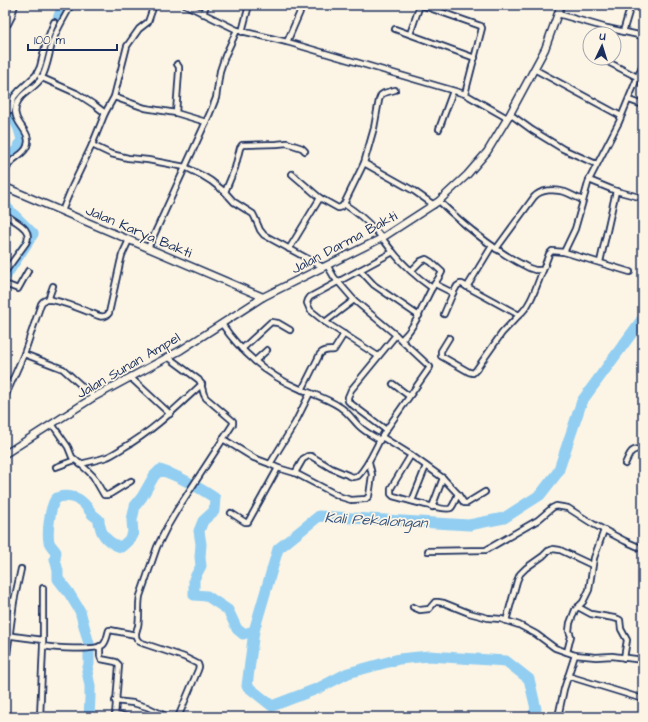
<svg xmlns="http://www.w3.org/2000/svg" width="648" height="722" font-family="'Architects Daughter',sans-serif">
<rect width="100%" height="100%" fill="#fcf5e5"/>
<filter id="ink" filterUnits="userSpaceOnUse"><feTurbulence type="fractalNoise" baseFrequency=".025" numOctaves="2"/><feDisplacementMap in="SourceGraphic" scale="8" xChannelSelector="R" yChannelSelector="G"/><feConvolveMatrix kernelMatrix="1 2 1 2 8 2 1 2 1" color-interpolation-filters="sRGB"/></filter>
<g filter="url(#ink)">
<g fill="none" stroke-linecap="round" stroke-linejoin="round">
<g stroke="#92cef2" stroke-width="11">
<polyline points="5,165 18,148 22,140 19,129 12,113 13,105 17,95 36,79 44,63 51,38 63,5"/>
<polyline points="5,206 33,234 5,277"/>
<path d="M89 717 90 697V686L87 671 89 664V644L80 611 69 593 58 579V571L55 559 56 552C54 549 50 545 49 542 47 533 50 503 57 498 61 495 73 496 78 499 84 502 88 508 92 514 94 516 98 518 99 520 99 522 99 525 100 526 102 537 111 544 121 547L128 541 133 534 132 520 135 506 142 497 154 476 160 470C180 476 198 487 215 498L214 511 203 521 199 531 201 544 200 557 201 566 194 579V595L207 596 228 610 237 629 243 634 254 631"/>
<polyline points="532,717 536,709 529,679 506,661 429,656 399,659 348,673 319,688 272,706 247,686 254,631 278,549 319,516 469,525 504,518 540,495 558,472 582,401 643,318"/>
</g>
<defs>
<g id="minor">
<polyline points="421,5 478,25 481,26 482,28 465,94"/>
<polyline points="203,14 206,5"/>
<polyline points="558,14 607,28 643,36"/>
<polyline points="8,24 11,18 15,5"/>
<polyline points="395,29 475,58"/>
<polyline points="237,30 287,42 465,94 507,118"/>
<polyline points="242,32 249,5"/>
<polyline points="623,32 631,5"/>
<polyline points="410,34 420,5"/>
<polyline points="287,42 303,5"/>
<polyline points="610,63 637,77"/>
<polyline points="534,69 621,116"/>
<polyline points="40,77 76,93 96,106 105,113"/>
<polyline points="395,90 384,93 381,95 379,100 374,128 364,163 414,191 434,205"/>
<polyline points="114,97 145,108 176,113 206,122"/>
<polyline points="629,100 643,105"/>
<polyline points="10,110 14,97 19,91 36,75 40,67 46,43 54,22"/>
<polyline points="176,113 179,71 179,67 177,64"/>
<polyline points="510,114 532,130 563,149 596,164"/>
<polyline points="439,129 453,91"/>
<polyline points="92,145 111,154 128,158 148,160 185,167 203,176 211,181 225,192 234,202 253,214 255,218 260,230 264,235 323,267"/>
<path d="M364 163 344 204C355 211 366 220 375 230 382 237 387 245 393 252 404 266 418 278 432 288"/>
<path d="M7 168C8 166 10 163 12 161 17 156 25 153 27 146 33 131 11 123 16 106 20 92 36 89 42 77 48 66 49 52 53 41 57 28 65 17 71 5"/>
<polyline points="292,174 320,198 338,208 341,207 344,204"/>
<polyline points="589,180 616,191 643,198"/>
<polyline points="225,192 235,168 240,148 242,145 277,144 287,143 302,148 305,151"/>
<path d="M439 201C466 227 496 252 529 268L535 270H543L549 254 552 251 564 252 575 229 589 180 619 122 643 64"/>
<polyline points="62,211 72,187 92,145 105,113 114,97 127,46 139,29 148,22 154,5"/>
<path d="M5 214C14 222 34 228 26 243L5 272"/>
<polyline points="148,248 210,113 216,98 220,71 225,56 237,30 186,5"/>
<polyline points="289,249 320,198"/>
<path d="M496 249 534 197C541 189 555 189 565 192 571 194 576 198 583 200"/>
<polyline points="564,252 630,272"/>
<polyline points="600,262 616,191"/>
<polyline points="360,270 374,285 419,316"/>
<polyline points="5,284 18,289 28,271"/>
<path d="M435 284 453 293 457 286 460 284H462L519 315C531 306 537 284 543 270"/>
<polyline points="467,287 492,246"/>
<polyline points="48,300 53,286"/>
<polyline points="444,314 453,293"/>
<polyline points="325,322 354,300"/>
<path d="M222 324C240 351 267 375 298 388 312 394 327 398 340 407 348 412 353 420 359 426 365 432 373 436 380 440"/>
<path d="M396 335 401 340C417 325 422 306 432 288 435 283 439 278 442 272L431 262 426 259 421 261 411 271"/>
<polyline points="449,338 441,351 441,356 469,372 473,373 476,370 502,333 519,315"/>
<polyline points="242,349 271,322 278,323 290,330"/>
<polyline points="24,354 63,369 94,397"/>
<polyline points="378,356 325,322 310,310 307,303 308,300 310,297 393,252"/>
<path d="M168 357 199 380C204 387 201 392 206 398L233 421V424L177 510 167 527 157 547 140 596C138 606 140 616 138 626 137 630 134 635 137 639 138 642 142 643 145 644L184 657 198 664 199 667 198 670 179 715 182 717"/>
<polyline points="255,361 267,350"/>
<polyline points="130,377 170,414"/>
<polyline points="393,384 409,396"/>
<path d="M302 390 320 354C325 349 328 351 334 350L344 334"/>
<path d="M5 397 24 354 41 304C43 301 43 301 46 300 56 298 88 312 99 316 103 317 106 317 109 313L120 263 122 255 129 240"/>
<polyline points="52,424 68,447 72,457 87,470 93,476 104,495 107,495 110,494 131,481"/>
<polyline points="386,430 430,367 401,340"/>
<polyline points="382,437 411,455 443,478 458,494"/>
<polyline points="223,439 254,458 270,464 295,423 310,393"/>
<path d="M411 455 391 488V494L393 496C401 498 447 512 451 508 454 505 456 498 458 494L464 503H467L485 492"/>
<path d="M80 464C89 462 98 460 107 457 112 455 118 451 123 448 153 431 177 407 202 384"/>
<polyline points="270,464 278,468 295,473 341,497 351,500 366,499 369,496 372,475 369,462"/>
<path d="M625 464C630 454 630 448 643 449"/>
<polyline points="56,467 75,460"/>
<path d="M295 473 303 459 308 456H311L331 468 350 476 353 477 358 476C371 463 376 444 386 430L350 403 348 401V397L351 390 396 335 354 300 334 277 327 265"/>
<polyline points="412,501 426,466"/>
<polyline points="432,507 443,478"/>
<polyline points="231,513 245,522 248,522 278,468"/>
<polyline points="428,551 486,550 538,520 552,508 556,506 568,508 593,524 625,541 643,549"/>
<polyline points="5,601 14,601 21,569"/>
<polyline points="413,607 420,610 429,609 435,602 438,602 444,603 469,613 488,618 501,619 519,625 536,634 555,648 575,655 596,657 612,656 643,660"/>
<polyline points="578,607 591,614 614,618 618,619 620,620 621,629 627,640 624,658"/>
<polyline points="506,621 517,581 520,574 526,568 543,556 548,551 553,549 560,550 592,565"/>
<path d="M5 635 43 640V646C55 648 94 651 103 645 107 641 107 636 109 630H110L136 635"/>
<polyline points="43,640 43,588"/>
<polyline points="100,646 100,656 101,659 116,662 119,665 115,715 129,717"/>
<polyline points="567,652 571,636 569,631 570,623 575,610 583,602 589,590 594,558 604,530"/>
<polyline points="5,670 14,601"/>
<polyline points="568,676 643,699"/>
<polyline points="115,701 133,703 147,707 168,717"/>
<polyline points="40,717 43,646"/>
<polyline points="558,717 564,689 575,655"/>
</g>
<g id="tertiary">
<polyline points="5,187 263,297"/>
<polyline points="5,454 94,397 181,350 263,297 382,238 439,201 467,175 487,152 510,114 545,49 561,5"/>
</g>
</defs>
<use href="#minor" stroke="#1b2f5e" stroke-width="8"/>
<use href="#tertiary" stroke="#1b2f5e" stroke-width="9"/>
<use href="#minor" stroke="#fcf5e5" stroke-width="4.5"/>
<use href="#tertiary" stroke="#fcf5e5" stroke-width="6"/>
</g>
</g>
<g text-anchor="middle" stroke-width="3.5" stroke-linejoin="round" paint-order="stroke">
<g font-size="14" fill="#1b2f5e" stroke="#fcf5e5">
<text transform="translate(139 231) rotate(23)" y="5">Jalan Karya Bakti</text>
<text transform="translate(344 242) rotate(-28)" y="5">Jalan Darma Bakti</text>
<text transform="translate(128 365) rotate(-30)" y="5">Jalan Sunan Ampel</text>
</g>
<g font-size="15" font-style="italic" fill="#395783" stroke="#fcf5e5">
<text transform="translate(376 520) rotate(3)" y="5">Kali Pekalongan</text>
</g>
</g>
<rect width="648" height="722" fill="none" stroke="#fcf5e5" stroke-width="20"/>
<rect x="10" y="10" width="628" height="702" fill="none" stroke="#1b2f5e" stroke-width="1.5" filter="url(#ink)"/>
<g transform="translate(602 46) rotate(4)"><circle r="19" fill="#fcf5e5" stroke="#a2a6af"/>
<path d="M0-3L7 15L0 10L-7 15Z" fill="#1b2f5e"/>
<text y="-6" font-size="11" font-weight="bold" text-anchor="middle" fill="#1b2f5e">U</text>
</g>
<path d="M28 44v6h89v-6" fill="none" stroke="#1b2f5e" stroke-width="2"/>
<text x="34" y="44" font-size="12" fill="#1b2f5e" stroke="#fcf5e5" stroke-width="3" paint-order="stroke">100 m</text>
</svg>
